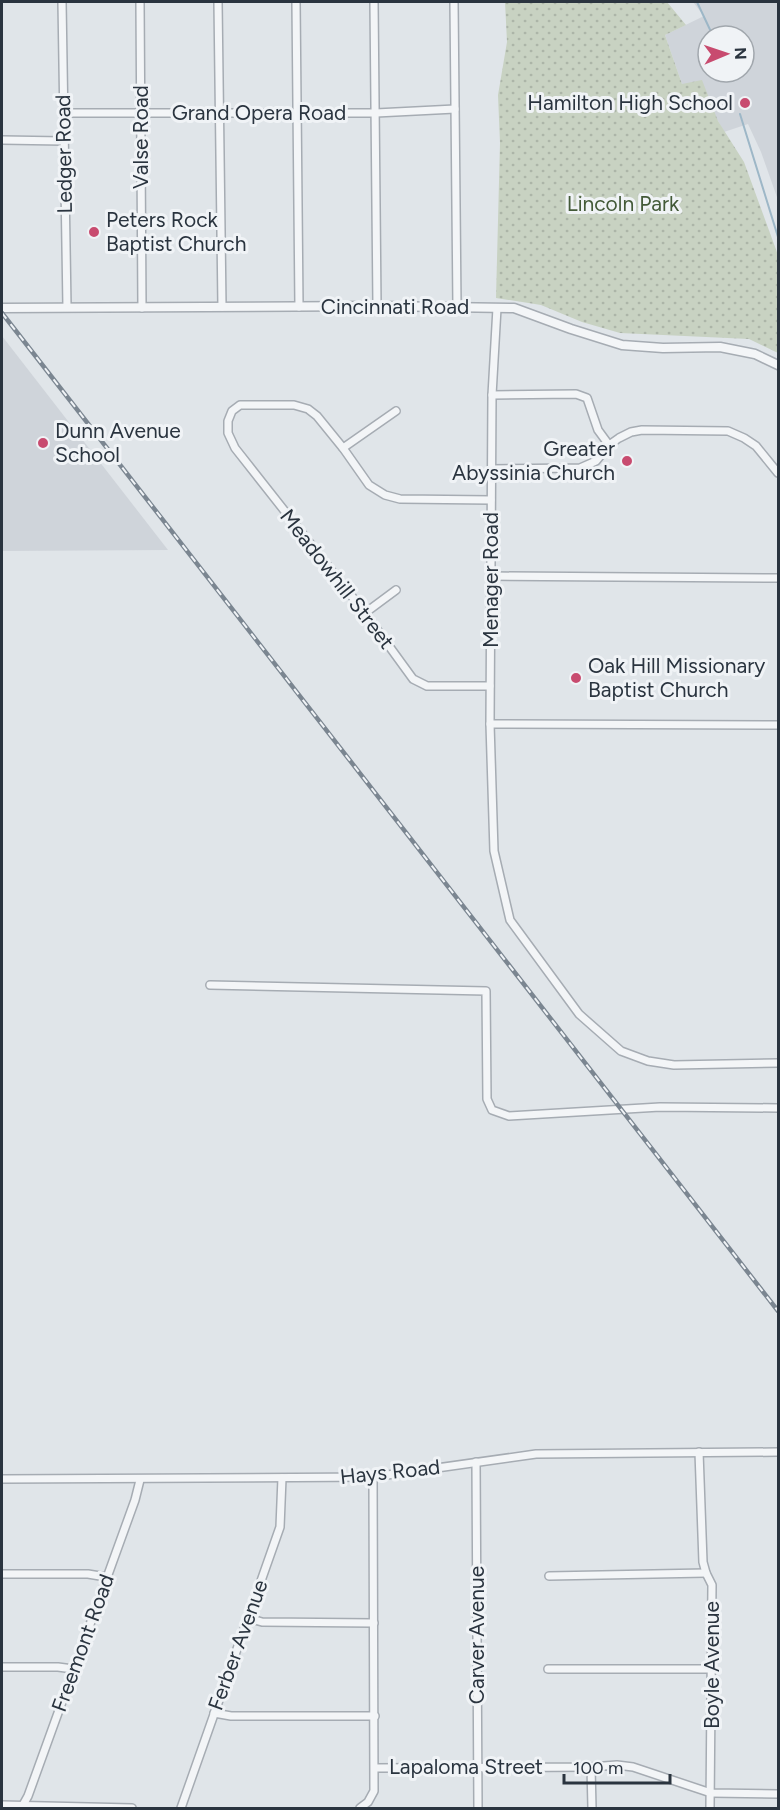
<svg xmlns="http://www.w3.org/2000/svg" width="780" height="1810" font-family="Figtree,sans-serif">
<defs>
<pattern id="park-dots" width="8" height="8" patternUnits="userSpaceOnUse" patternTransform="scale(1.5)"><rect width="8" height="8" fill="#c8d2c2"/><path d="M2 2h.1M6 6h.1" fill="none" stroke="#acb5a8" stroke-width="1.8" stroke-linecap="round"/></pattern>
</defs>
<rect width="100%" height="100%" fill="#e0e5e9"/>
<g fill="#cfd4da" fill-rule="evenodd">
<path d="M693 2H778V200L761 152 748 124 724 132 718 121 682 84 665 35 704 16ZM708 36H744V72H708Z"/>
<polygon points="2,336 168,550 2,551"/>
</g>
<polygon fill="url(#park-dots)" points="505,2 667,2 686,25 665,35 682,84 702,80 718,121 744,162 778,255 778,353 749,339 620,333 582,322 541,305 496,298 500,143 498,95 507,42"/>
<g fill="none" stroke-linecap="round" stroke-linejoin="round">
<g stroke="#9db7c7" stroke-width="2">
<polyline points="697,2 713,36"/>
<polyline points="740,114 778,237"/>
</g>
<defs>
<g id="minor">
<polyline points="62,2 67,307"/>
<polyline points="140,2 142,308"/>
<polyline points="218,2 222,307"/>
<polyline points="296,2 299,307"/>
<polyline points="374,2 377,306"/>
<polyline points="454,2 457,307"/>
<polyline points="62,113 376,113 455,109"/>
<polyline points="2,140 63,141"/>
<polyline points="497,308 492,395 490,724 494,851 510,920 579,1014 621,1051 648,1061 674,1065 778,1063"/>
<polyline points="492,395 576,394 587,398 598,430 609,445"/>
<polyline points="343,448 396,411"/>
<polyline points="492,469 580,468 596,461 609,445 619,438 631,432 642,430 728,431 744,438 756,446 778,473"/>
<polyline points="490,576 778,578"/>
<polyline points="365,613 396,590"/>
<polyline points="490,686 427,686 413,679 365,613 235,448 228,433 228,421 232,411 240,405 294,405 308,409 317,416 343,448 369,485 385,495 400,499 491,500"/>
<polyline points="490,724 778,725"/>
<polyline points="210,985 486,991 487,1099 492,1110 509,1116 660,1107 778,1108"/>
<polyline points="699,1452 703,1562 706,1573 712,1585 710,1808"/>
<polyline points="476,1462 478,1808"/>
<polyline points="2,1479 373,1477 536,1454 778,1452"/>
<polyline points="2,1574 88,1574 106,1577"/>
<polyline points="549,1576 706,1573"/>
<polyline points="248,1618 262,1622 374,1623"/>
<polyline points="2,1667 58,1667 73,1669"/>
<polyline points="548,1669 711,1669"/>
<polyline points="214,1713 231,1716 375,1716"/>
<polyline points="591,1767 592,1808"/>
<polyline points="375,1768 591,1767 617,1765 633,1767 711,1793 778,1794"/>
<polyline points="2,1805 132,1808"/>
<polyline points="23,1805 28,1796 135,1500 140,1480"/>
<polyline points="181,1808 280,1527 282,1478"/>
<polyline points="360,1808 368,1802 374,1791 373,1477"/>
</g>
<polyline id="tertiary" points="2,308 377,306 514,308 571,329 622,345 663,348 720,347 755,354 778,365"/>
</defs>
<use href="#minor" stroke="#a6acb3" stroke-width="10"/>
<use href="#tertiary" stroke="#a6acb3" stroke-width="11"/>
<use href="#minor" stroke="#f3f5f7" stroke-width="7"/>
<use href="#tertiary" stroke="#f3f5f7" stroke-width="8"/>
<defs>
<polyline id="rail" points="2,313 778,1311"/>
</defs>
<use href="#rail" stroke="#7b8691" stroke-width="4.5"/>
<use href="#rail" stroke="#f0f3f6" stroke-width="2" stroke-dasharray="7" stroke-linecap="butt"/>
</g>
<g fill="#c84b6f" stroke="#f0f3f6" stroke-width="2">
<circle cx="745" cy="103" r="6"/>
<circle cx="94" cy="232" r="6"/>
<circle cx="43" cy="443" r="6"/>
<circle cx="627" cy="461" r="6"/>
<circle cx="576" cy="678" r="6"/>
</g>
<g text-anchor="middle" stroke-width="6" stroke-linejoin="round" paint-order="stroke">
<g font-size="21" fill="#2a343f" stroke="#f0f3f6" text-anchor="start">
<text x="733" y="110" text-anchor="end">Hamilton High School</text>
<text x="106" y="227">Peters Rock<tspan x="106" dy="24">Baptist Church</tspan></text>
<text x="55" y="438">Dunn Avenue<tspan x="55" dy="24">School</tspan></text>
<text x="615" y="456" text-anchor="end">Greater<tspan x="615" dy="24">Abyssinia Church</tspan></text>
<text x="588" y="673">Oak Hill Missionary<tspan x="588" dy="24">Baptist Church</tspan></text>
</g>
<g font-size="21" fill="#2a343f" stroke="#f0f3f6">
<text x="259" y="120">Grand Opera Road</text>
<text transform="translate(141 137) rotate(-90)" y="7">Valse Road</text>
<text transform="translate(64 154) rotate(-91)" y="7">Ledger Road</text>
<text x="395" y="314">Cincinnati Road</text>
<text transform="translate(337 579) rotate(52)" y="7">Meadowhill Street</text>
<text transform="translate(491 580) rotate(-90)" y="7">Menager Road</text>
<text transform="translate(390 1472) rotate(-6)" y="7">Hays Road</text>
<text transform="translate(477 1635) rotate(-90)" y="7">Carver Avenue</text>
<text transform="translate(83 1643) rotate(-70)" y="7">Freemont Road</text>
<text transform="translate(238 1645) rotate(-70)" y="7">Ferber Avenue</text>
<text transform="translate(712 1665) rotate(-90)" y="7">Boyle Avenue</text>
<text x="466" y="1774">Lapaloma Street</text>
</g>
<g font-size="21" fill="#435a38" stroke="#f0f3f6">
<text x="623" y="211">Lincoln Park</text>
</g>
</g>
<rect width="780" height="1810" fill="none" stroke="#2a343f" stroke-width="6"/>
<g transform="translate(726 54) rotate(88)"><circle r="28" fill="#f0f3f6" stroke="#a1a7ad" stroke-width="1.5"/>
<path d="M0-4.5L10 22L0 15L-10 22Z" fill="#c84b6f"/>
<text y="-9" font-size="16" font-weight="bold" text-anchor="middle" fill="#2a343f">N</text>
</g>
<path d="M564 1774v9h106v-9" fill="none" stroke="#2a343f" stroke-width="3"/>
<text x="573" y="1774" font-size="18" fill="#2a343f" stroke="#f0f3f6" stroke-width="4.5" paint-order="stroke">100 m</text>
</svg>
